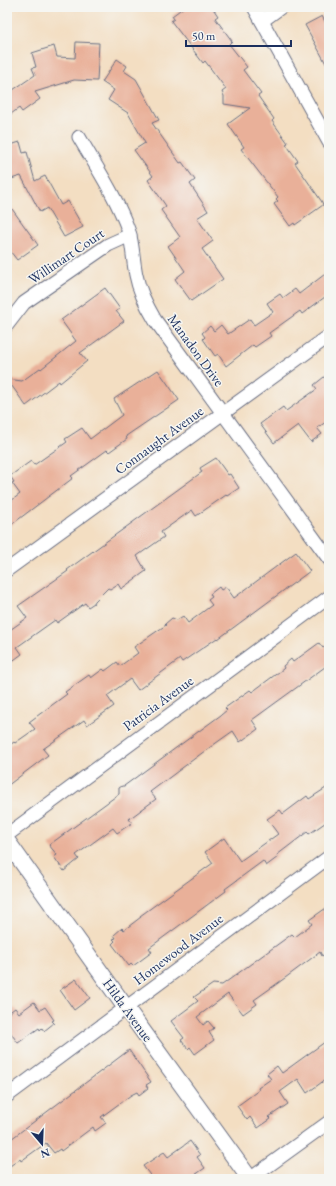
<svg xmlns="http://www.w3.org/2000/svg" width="336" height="1186" font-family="'EB Garamond',serif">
<rect width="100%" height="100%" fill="#f6f6f2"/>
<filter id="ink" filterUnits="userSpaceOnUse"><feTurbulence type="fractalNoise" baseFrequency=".025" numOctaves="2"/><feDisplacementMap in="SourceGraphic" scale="8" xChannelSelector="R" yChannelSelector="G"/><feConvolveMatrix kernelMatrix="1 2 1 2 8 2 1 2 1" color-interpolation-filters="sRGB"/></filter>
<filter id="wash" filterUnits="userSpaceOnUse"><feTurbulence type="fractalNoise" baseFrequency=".012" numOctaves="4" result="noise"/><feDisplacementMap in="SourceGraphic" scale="16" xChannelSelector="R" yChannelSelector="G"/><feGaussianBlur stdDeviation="0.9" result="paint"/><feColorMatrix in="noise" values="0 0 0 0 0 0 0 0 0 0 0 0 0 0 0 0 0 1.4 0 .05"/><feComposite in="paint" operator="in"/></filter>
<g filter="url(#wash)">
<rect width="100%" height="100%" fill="#f3dec2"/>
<g id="blocks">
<g fill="#e9b099">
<polygon points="184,7 212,7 218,16 215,18 232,41 229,44 247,67 243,70 261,94 258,96 274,119 272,121 288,143 286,144 298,161 295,163 322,202 323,205 295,225 294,223 290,226 274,204 278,201 276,199 278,197 241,149 244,147 228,124 250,108 224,104 224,96 222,92 226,89 205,61 203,63 171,21 174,19 172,16"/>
<polygon points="322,16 329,29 329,69 305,25"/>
<polygon points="76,42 99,43 97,81 74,80 35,92 40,99 22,112 19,108 7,117 7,94 35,75 32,68 36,67 32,53 54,46 57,57 75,58"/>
<polygon points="117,59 127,66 124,71 136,79 159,120 152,123 180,163 182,162 195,180 190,184 208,211 197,218 213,241 202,249 223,279 191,301 175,279 185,271 168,246 180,237 161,210 166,206 148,180 153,176 134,150 145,143 128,113 108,100 114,90 102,82"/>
<polygon points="20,142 23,153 27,152 35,181 45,176 61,205 68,201 83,227 64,237 47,208 40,212 21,176 11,179 7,164 7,146"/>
<polygon points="7,202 38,245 17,260 7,247"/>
<polygon points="329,271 329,294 302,314 300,311 269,333 271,336 255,347 253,345 226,366 218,354 215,356 203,339 205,337 202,333 210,326 214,331 221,325 228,334 250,319 254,325 273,312 267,303 280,294 283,298 295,289 299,294"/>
<polygon points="105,288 120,309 116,311 124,321 80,353 87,361 60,383 59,381 26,406 7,379 22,381 40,368 41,369 76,341 61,320"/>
<polygon points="158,370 179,400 126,436 127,439 109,452 107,450 71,476 73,478 7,528 7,504 20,494 12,483 14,482 10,476 31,461 34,465 67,442 65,439 82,428 90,439 122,415 114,399"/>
<polygon points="329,373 329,420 317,428 322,434 311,442 298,425 274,443 260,424 283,407 286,411 317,389 314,385"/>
<polygon points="216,458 228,475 230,474 239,488 227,496 226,495 196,516 192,510 161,532 164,537 137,556 146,571 121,589 118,584 110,589 108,588 95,601 94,603 88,607 85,603 57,623 55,620 17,647 22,654 7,665 7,632 27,618 18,606 68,571 67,570 202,472 200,468"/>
<polygon points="296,552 310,571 218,639 217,638 182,662 180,659 138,690 130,679 107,696 114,706 87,725 84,720 43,749 48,755 7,786 7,747 14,742 15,743 35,729 29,722 67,694 65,692 89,675 91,678 103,669 105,671 117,662 120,666 138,653 134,647 166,625 165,624 172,618 177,620 183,616 188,623 212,605 208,600 212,597 210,594 219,587 221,590 226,587 234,598"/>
<polygon points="319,643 323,648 329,643 329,664 252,720 258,729 240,742 233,731 202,753 150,792 156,799 129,819 132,823 117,833 113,828 76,855 79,859 64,871 54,857 57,855 49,845 119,794 119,788 122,786 124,786 221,715 227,710 225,708 250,690 252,692 283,669 284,668 283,666 291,659 293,662"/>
<polygon points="329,786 329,820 309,834 307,832 277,855 278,857 266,866 263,861 225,889 226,891 149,948 152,952 133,966 131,964 129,966 112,944 115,941 113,939 116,938 114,935 122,928 124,930 141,917 140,916 213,863 205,852 224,838 240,861 278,834 267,819 280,810 283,814 307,796 309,799"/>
<polygon points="329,906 329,951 322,956 320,952 285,978 254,1000 257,1004 243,1014 228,994 197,1017 203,1025 208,1021 214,1028 209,1032 214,1040 195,1054 190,1047 188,1049 181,1040 184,1038 171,1021 198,1001 194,997 213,984 222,985 292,934 295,937 312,924 309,920"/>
<polygon points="76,979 90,998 74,1010 60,990"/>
<polygon points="34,1002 40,1010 45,1007 54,1020 52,1021 54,1023 44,1031 42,1028 40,1030 39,1028 18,1043 7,1028 7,1014 15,1008 19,1013"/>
<polygon points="329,1039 329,1077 307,1093 298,1079 280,1092 288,1104 269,1117 271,1119 258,1128 250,1117 247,1120 237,1106 259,1090 258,1088 271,1079 267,1074 277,1066 282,1073"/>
<polygon points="129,1050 151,1082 146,1085 148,1088 139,1095 137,1092 131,1095 101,1117 106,1123 95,1131 93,1127 61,1151 60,1149 54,1153 46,1143 21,1161 20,1159 7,1168 7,1142"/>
<polygon points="190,1141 200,1155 197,1157 205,1168 189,1179 153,1179 143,1166 164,1152 168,1157"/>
</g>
</g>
</g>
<g filter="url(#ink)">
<use href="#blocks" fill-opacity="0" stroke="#676c81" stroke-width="1"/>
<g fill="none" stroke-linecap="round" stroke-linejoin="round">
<defs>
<g id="minor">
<polyline points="254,7 329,142"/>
<polyline points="262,21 281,7"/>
<path d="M79 137C97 168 117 198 129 232 133 246 133 261 136 275 139 291 146 305 155 320L329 559"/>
<polyline points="7,325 24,303 108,245 130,235"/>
<polyline points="7,570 329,336"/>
<polyline points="7,835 329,597"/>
<polyline points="7,1096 329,857"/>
<polyline points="250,1179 329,1122"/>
</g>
<polyline id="tertiary" points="7,841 126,1008 250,1179"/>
</defs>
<use href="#minor" stroke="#676c81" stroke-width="15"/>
<use href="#tertiary" stroke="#676c81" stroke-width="18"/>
<use href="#minor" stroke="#fff" stroke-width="13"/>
<use href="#tertiary" stroke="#fff" stroke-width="16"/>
</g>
</g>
<g text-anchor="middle" stroke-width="3" stroke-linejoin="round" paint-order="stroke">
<g font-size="14" fill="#1b2f5e" stroke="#f6f6f2">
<text transform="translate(66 256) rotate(-34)" y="5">Willimart Court</text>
<text transform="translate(196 350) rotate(54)" y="5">Manadon Drive</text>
<text transform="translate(159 440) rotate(-36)" y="5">Connaught Avenue</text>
<text transform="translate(158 703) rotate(-36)" y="5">Patricia Avenue</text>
<text transform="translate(178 949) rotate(-37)" y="5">Homewood Avenue</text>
<text transform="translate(128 1010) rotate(54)" y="5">Hilda Avenue</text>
</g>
</g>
<rect width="336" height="1186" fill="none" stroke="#f6f6f2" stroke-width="24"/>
<g transform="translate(42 1144) rotate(161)" stroke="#f6f6f2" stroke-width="3" paint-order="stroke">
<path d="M0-3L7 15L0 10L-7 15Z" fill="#1b2f5e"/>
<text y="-6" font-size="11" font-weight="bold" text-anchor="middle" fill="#1b2f5e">N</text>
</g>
<path d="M186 40v6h105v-6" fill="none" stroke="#1b2f5e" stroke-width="2"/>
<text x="192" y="40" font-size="12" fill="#1b2f5e" stroke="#f6f6f2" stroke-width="3" paint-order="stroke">50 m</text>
</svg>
